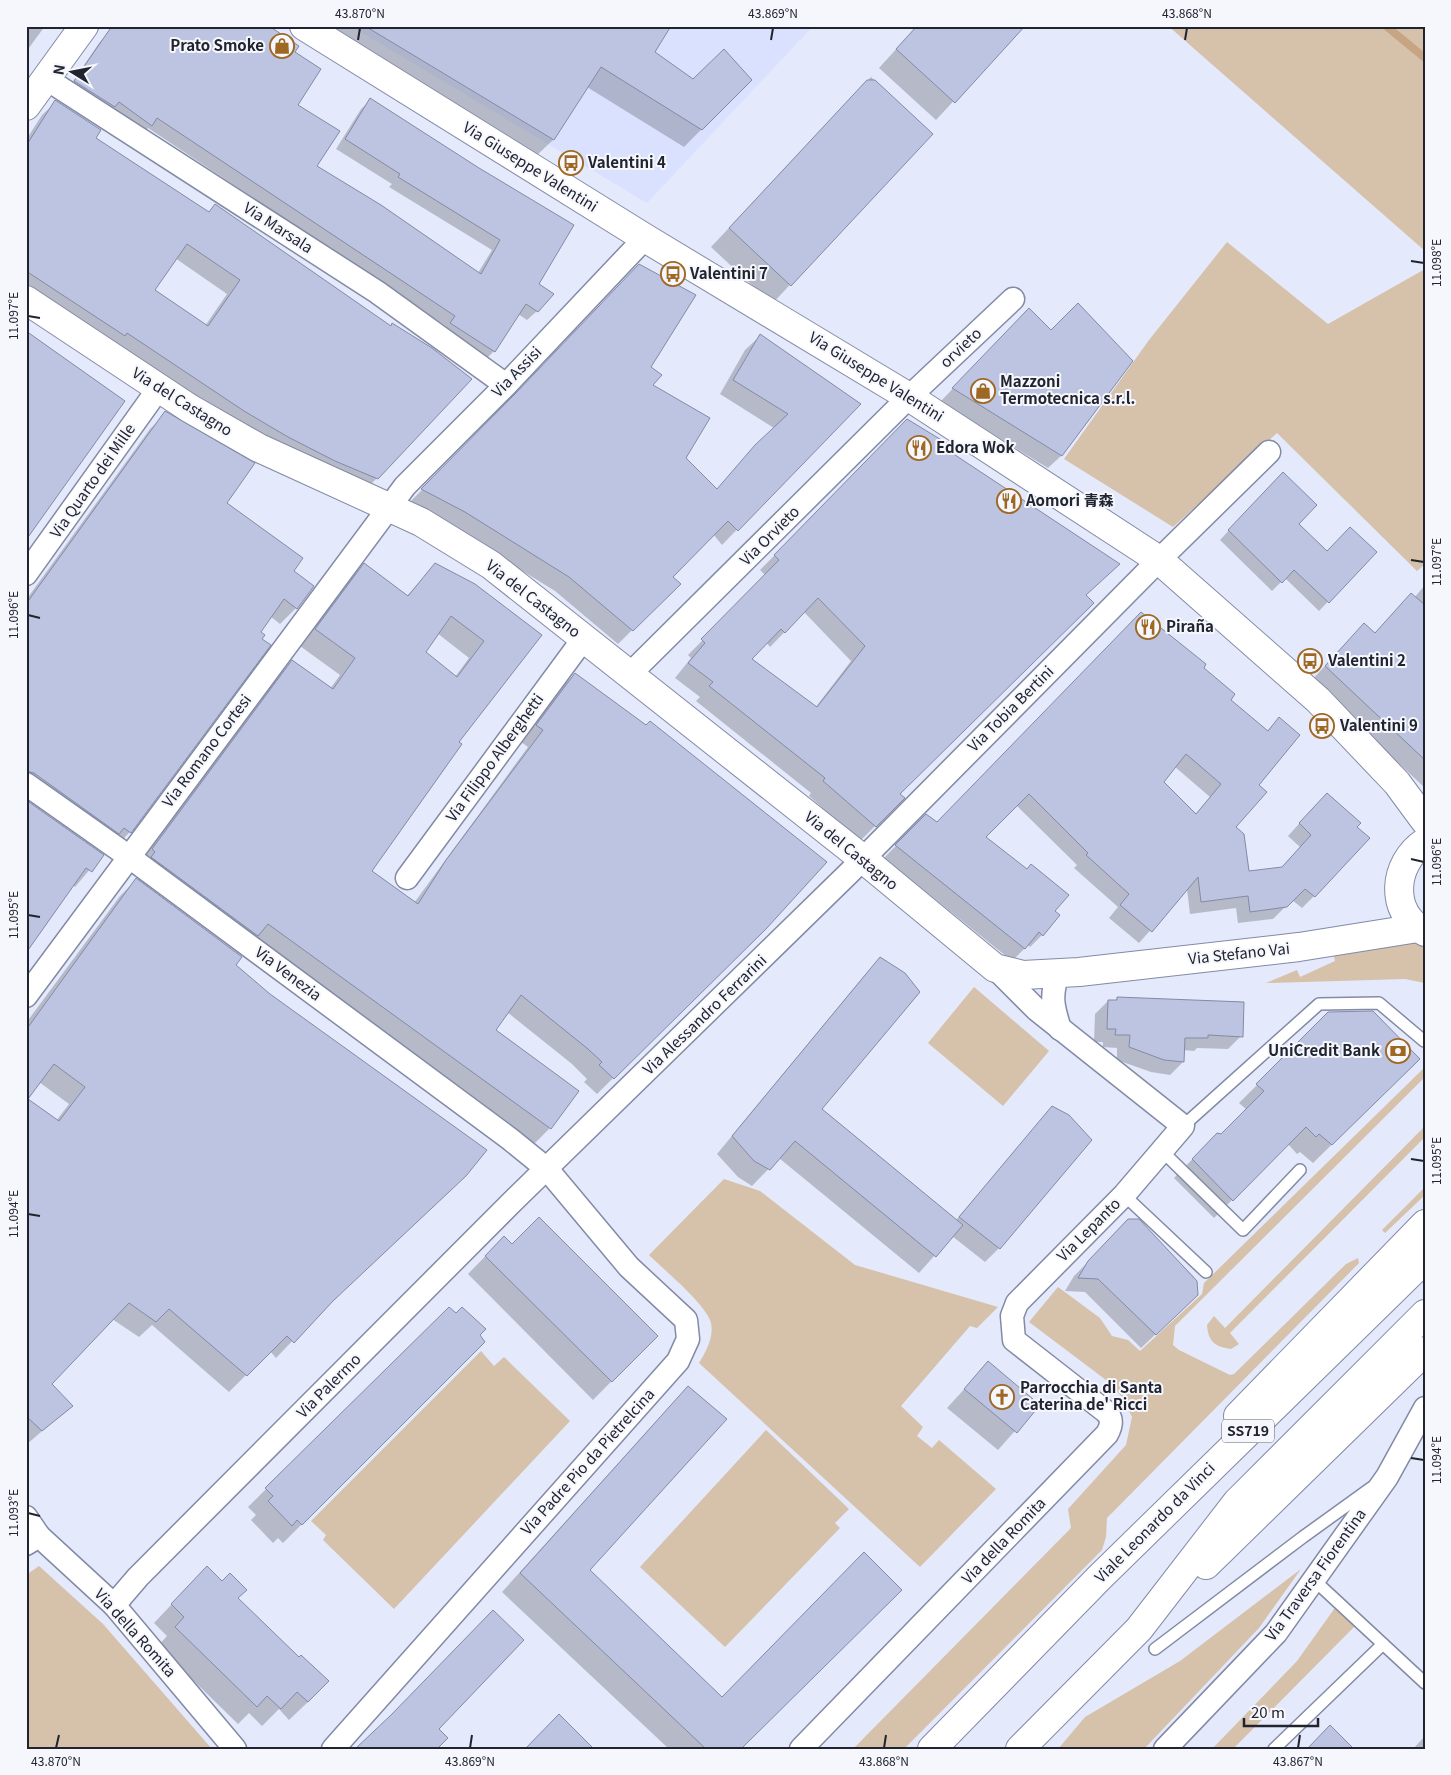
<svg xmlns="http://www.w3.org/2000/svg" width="1451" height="1775" font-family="Georgia,'Noto Sans SC',serif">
<rect width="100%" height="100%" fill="#e4e9fb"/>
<polygon fill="#d9e1fe" points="351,26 813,26 647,203"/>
<g fill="#d6c1ab">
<polygon points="1168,26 1425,26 1425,251 1174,31"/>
<polygon points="1227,242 1328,324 1425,269 1425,564 1417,571 1277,433 1173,527 1064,459 1149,340"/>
<polygon points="1407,940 1425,947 1425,983 1405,979 1266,983 1297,970 1300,977 1335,961 1333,953"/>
<polygon points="974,987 1049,1051 1003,1106 928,1043"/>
<polygon points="1425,1067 1425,1077 1175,1326 1173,1345 1179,1350 1230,1375 1234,1374 1346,1264 1358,1258 1359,1263 1107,1518 1106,1537 1102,1550 904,1749 853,1749 1071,1528 1068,1509 1126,1445 1132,1417 1121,1396 1106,1380 1029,1322 1058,1287 1100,1318 1112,1336 1128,1340 1140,1351 1202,1294 1204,1283"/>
<path d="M1425 1126V1137L1230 1333 1239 1344 1231 1349C1216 1347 1208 1342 1207 1325L1214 1316 1225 1328Z"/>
<path d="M724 1179 760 1191 855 1265 998 1307 977 1328 970 1326 901 1406 923 1427 917 1436 932 1448 939 1440 996 1489 920 1567 699 1363C706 1352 714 1337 711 1323 706 1304 664 1270 649 1255Z"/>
<polygon points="1425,1187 1425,1195 1385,1233 1382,1230"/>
<polygon points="481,1351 494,1366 504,1357 570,1421 394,1609 323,1540 326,1535 311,1521"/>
<polygon points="766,1430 849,1509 835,1523 840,1528 725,1647 640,1567"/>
<polygon points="39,1566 103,1624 212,1749 26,1749 26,1575"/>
<polygon points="1301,1569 1259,1628 1144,1749 1058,1749 1085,1717 1180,1661"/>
<polygon points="1337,1605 1356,1625 1233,1749 1212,1749 1297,1661"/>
</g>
<g fill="#0003" fill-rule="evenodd">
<polygon points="26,26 45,26 26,52"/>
<polygon points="318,26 669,26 654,53 694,80 750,80 684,147 587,87 553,140 535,157"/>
<polygon points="917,26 1023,26 936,120 879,68"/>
<polygon points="108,33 293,53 296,105 316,166 478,273 492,250 389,187 392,184 336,149 361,109 371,100 478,169 538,284 537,311 527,320 518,314 494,351 484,361 441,333 446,326 148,128 142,135 66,92 99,43"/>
<polygon points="871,77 931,134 772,304 711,247"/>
<path d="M56 102 94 138 208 213 215 205 390 327 393 324 377 478 363 492 321 475 26 293V140L42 115ZM175 258 227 294 205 326 153 290Z"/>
<polygon points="1016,323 1051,332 1131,361 1061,456 1048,468 940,402"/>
<polygon points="760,336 859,404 722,545 713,534 671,577 679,584 618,644 555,591 450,526 408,504 501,410 649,367 651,385 684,458 716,490 774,428 720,394 745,350"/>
<polygon points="166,413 225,503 292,571 296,608 280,624 270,616 259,633 261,639 269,645 130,832 114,848 26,795 26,600 150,429"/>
<path d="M907 421 1085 596 898 794 903 798 860 841 809 796 811 793 696 701 700 697 675 678 691 658 688 655 766 576 760 570ZM804 612 851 661 815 708 750 659 766 642 770 647Z"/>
<polygon points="1274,482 1297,524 1327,553 1375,552 1319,611 1285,578 1272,591 1220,540"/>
<path d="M436 564 540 635 457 742 370 871 414 903 528 747 521 742 559 690 575 674 765 928 597 1094 584 1082 587 1079 572 1064 507 1012 494 1031 577 1091 550 1128 534 1144 137 866 276 678 292 662 330 689 340 675 300 646 348 581 364 565 406 597ZM437 633 469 658 455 677 424 652Z"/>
<polygon points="1425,585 1425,788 1311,681 1349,640 1374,634 1411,595 1414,598"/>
<path d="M1202 668 1229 700 1266 732 1279 719 1258 786 1234 827 1248 872 1281 868 1300 847 1288 836 1315 806 1355 828 1314 896 1302 908 1292 900 1273 919 1238 923 1236 908 1190 914 1187 889 1139 943 1109 918 1118 907 1074 868 1077 865 1016 805 984 837 1053 911 1042 935 1030 947 1028 945 1012 961 884 858 926 815 936 823ZM1174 766 1210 797 1195 815 1162 782Z"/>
<polygon points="26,802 102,855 75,887 72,885"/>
<polygon points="136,880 234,965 324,1308 276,1358 270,1351 229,1392 152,1325 139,1337 112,1319 50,1384 71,1406 26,1445 26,1100 56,1121 69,1104 39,1082 26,1100 26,1023 120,896"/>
<polygon points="881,959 821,1109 956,1220 1053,1108 999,1248 985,1262 952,1236 919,1273 779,1158 752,1186 738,1177 717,1154 864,976"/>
<polygon points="1117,999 1241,1036 1228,1049 1197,1048 1194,1051 1183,1050 1183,1062 1170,1075 1151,1072 1117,1060 1117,1048 1103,1047 1103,1042 1094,1042 1095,1014 1108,1001 1114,1001"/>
<polygon points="1328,1014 1419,1059 1313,1163 1300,1152 1297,1154 1288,1144 1214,1218 1174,1178 1217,1134 1222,1135 1247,1110 1239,1103"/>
<polygon points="1129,1221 1138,1221 1194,1277 1197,1295 1141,1348 1085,1292 1065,1291 1074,1276"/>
<polygon points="504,1237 512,1245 656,1336 593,1400 468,1274"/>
<polygon points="449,1308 484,1342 283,1543 278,1538 273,1543 251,1520 256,1515 248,1507"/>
<polygon points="988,1363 1038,1405 998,1450 947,1408"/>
<polygon points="670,1406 588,1570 740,1749 669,1749 502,1592"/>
<polygon points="189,1586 236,1598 308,1702 289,1720 279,1709 262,1726 249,1713 238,1724 158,1646 167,1636 154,1623"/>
<polygon points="1425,1736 1425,1749 1413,1749 1424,1737"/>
</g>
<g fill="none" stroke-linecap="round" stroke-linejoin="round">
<polyline stroke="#c7a582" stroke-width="8" points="1386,26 1425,58"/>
</g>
<g fill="#bcc4e1" stroke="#838aa5" fill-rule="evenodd">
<polygon points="112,26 269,26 299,46 295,52 321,69 298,105 340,131 317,166 381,205 481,274 500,240 398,177 400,174 345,139 370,98 479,168 574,225 539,284 554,294 538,312 526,304 495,352 450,323 455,316 157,118 152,126 119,102 115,107 74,81"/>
<polygon points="365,26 671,26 655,52 693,79 724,49 752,80 702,130 601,67 554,140"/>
<polygon points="917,26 1025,26 955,103 896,49"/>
<polygon points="867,80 875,80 933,134 791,286 729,228"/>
<path d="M55 100 101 130 96 138 209 212 215 204 391 326 392 323 432 348 472 379 378 479 335 461 288 437 244 411 127 333 125 336 26 271V146ZM187 244 240 280 208 326 155 290Z"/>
<polygon points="639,264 696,295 651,367 662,375 653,385 710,418 686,458 717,489 755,445 788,414 733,380 760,334 861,404 738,531 728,521 673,577 681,584 633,631 569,577 465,512 421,489 515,394"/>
<polygon points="1078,303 1133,361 1062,456 952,388 1029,308 1051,330"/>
<polygon points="26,331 125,401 26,540"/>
<polygon points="165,411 255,463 227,503 303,558 294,571 314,586 297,609 284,599 261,632 265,635 262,639 271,645 131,833 124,828 119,834 34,773 26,771 26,604"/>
<path d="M907 419 953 447 949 451 1120 564 1086 595 1094 603 900 794 905 798 876 827 823 781 825 778 709 686 713 682 688 663 705 643 701 639 779 560 774 555ZM818 598 865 646 817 707 752 659 781 629 785 633Z"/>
<polygon points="1283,472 1317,505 1299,524 1327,551 1350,527 1377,552 1329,603 1294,570 1282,583 1228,530"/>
<path d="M364 563 408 596 435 563 475 584 542 635 459 742 462 744 372 871 418 904 446 860 543 730 536 725 575 673 646 725 650 721 827 862 766 929 614 1079 599 1065 602 1062 588 1049 521 995 496 1030 579 1091 551 1129 268 924 258 936 151 857 155 852 152 849 292 660 333 689 355 658 315 629ZM451 616 484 641 457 677 426 652Z"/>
<polygon points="1411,593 1425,605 1425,760 1325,666 1364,623 1375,633"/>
<path d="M1141 612 1206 664 1204 668 1235 694 1231 700 1268 731 1279 717 1300 735 1259 785 1267 792 1236 827 1244 834 1249 871 1282 867 1311 835 1299 823 1327 793 1361 823 1357 827 1370 838 1315 897 1305 889 1287 907 1250 912 1248 896 1201 902 1198 877 1152 932 1120 905 1129 894 1086 855 1088 853 1029 794 986 837 1027 869 1031 864 1069 895 1055 911 1060 915 1043 936 1039 932 1025 949 895 845 926 814 937 822ZM1186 754 1221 784 1196 814 1164 782Z"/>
<polygon points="26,800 104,855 92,872 86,868 26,953"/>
<path d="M136 878 242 957 236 965 270 994 487 1150 466 1176 333 1301 294 1343 287 1336 247 1376 169 1309 156 1322 129 1303 52 1384 73 1406 42 1431 26 1416V1030ZM54 1064 85 1087 59 1121 28 1099Z"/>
<polygon points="880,957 905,973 920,992 822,1109 963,1225 936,1257 795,1141 770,1170 754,1161 732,1136"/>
<polygon points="1117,997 1244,1002 1243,1037 1208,1035 1208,1038 1185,1038 1184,1062 1164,1060 1129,1047 1130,1035 1115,1035 1116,1029 1107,1029 1108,1000 1117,1000"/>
<polygon points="1373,1011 1420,1059 1332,1145 1319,1134 1316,1137 1306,1127 1233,1201 1192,1159 1217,1133 1221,1134 1264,1091 1256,1084 1328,1012"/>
<polygon points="1052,1106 1069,1115 1092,1140 1000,1249 959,1217"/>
<polygon points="539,1217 658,1336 612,1382 485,1256 504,1236 512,1244"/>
<polygon points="1128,1219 1139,1219 1197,1281 1198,1295 1156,1335 1098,1279 1078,1278 1088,1261"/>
<polygon points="449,1307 456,1313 462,1307 486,1329 480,1335 485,1342 302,1525 297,1520 292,1526 268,1501 273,1496 265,1488"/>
<polygon points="988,1361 1040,1405 1017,1433 964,1389"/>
<polygon points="688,1386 727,1419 590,1570 722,1697 864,1552 902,1590 741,1749 706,1749 520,1573"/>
<polygon points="207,1566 222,1581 230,1573 247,1590 238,1598 299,1657 301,1655 329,1681 308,1702 297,1692 281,1709 267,1696 257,1707 175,1627 184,1617 171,1604"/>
<polygon points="493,1610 524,1640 439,1729 448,1738 437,1749 355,1749 391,1715"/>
<polygon points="559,1714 594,1749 525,1749"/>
<polygon points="1330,1725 1354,1749 1307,1749"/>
</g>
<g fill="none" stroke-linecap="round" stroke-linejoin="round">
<defs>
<g id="service">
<polyline points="1183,1126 1319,1004 1379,1003 1424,1041"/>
<polyline points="1162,1151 1243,1230 1300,1170"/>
<polyline points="1124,1195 1206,1272"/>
<polyline points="1314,1580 1425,1683"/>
<polyline points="1155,1649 1303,1537 1371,1488"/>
<polyline points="1274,1749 1383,1644"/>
</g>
<g id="minor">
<polyline points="45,78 377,292 506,385"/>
<polyline points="26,574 159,388"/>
<polyline points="630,674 909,397 1013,299"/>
<polyline points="26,784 128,856 510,1139 547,1169 629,1267 686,1320 688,1339 678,1361 333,1749"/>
<polyline points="407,878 584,638"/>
<path d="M1058 974C1050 996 1053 1007 1060 1029"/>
<polyline points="26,996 405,486 506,385 645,238"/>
<polyline points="26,1517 39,1536"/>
<polyline points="26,1544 39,1536 114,1605 235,1749"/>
<polyline points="114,1605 138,1577 512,1202 849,873 1159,560 1269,452"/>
<path d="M801 1749 1107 1434C1112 1425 1113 1418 1105 1411L1014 1340 1012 1316 1017 1303 1124 1195 1183 1126 1037 1010 995 968"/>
<polyline points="1165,1749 1276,1633 1387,1477 1425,1408"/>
</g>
<g id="tertiary">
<polyline points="304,26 645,238 909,397 1159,560 1318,700 1397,783 1425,821"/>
<polyline points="26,106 84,26"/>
<polyline points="26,300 189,408 259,448 421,522 491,565 863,859 995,968 1023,975 1079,972 1299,947 1418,928"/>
<path d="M1425 842C1393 863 1388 912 1425 932"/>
</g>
<g id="trunk">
<polyline points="1238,1416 1425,1224"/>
<polyline points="1206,1565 1425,1351"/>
<polyline points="932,1749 1099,1578 1425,1259"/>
<polyline points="1020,1749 1139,1629 1237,1502 1425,1314"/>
</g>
</defs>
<use href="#service" stroke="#838aa5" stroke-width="14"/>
<use href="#minor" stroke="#838aa5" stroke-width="25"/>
<use href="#tertiary" stroke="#838aa5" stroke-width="30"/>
<use href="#trunk" stroke="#838aa5" stroke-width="30"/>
<use href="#service" stroke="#fff" stroke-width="11"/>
<use href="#minor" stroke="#fff" stroke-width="22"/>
<use href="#tertiary" stroke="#fff" stroke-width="28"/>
<use href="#trunk" stroke="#fff" stroke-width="28"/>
</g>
<path fill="none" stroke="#21242f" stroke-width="2" d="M358 40 360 28M771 40 773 28M1185 40 1187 28M1411 261 1424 263M28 316 40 318M1411 560 1424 562M28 615 40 618M1411 859 1424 862M28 915 40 917M1411 1159 1424 1161M28 1214 40 1216M1411 1458 1424 1460M28 1513 40 1516M56 1748 59 1735M470 1748 472 1735M884 1748 886 1735M1298 1748 1300 1735"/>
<defs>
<symbol id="shop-ring" viewBox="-11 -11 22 22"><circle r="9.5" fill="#f5f7fd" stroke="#9e6822" stroke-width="1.5"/><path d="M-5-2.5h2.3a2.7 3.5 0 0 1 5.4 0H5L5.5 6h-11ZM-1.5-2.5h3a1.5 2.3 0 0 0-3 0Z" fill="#9e6822"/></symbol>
<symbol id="bus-ring" viewBox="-11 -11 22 22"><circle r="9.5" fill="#f5f7fd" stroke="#9e6822" stroke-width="1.5"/><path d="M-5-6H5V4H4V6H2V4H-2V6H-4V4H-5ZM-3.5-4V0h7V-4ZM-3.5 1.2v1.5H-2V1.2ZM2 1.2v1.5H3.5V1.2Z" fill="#9e6822"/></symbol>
<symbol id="restaurant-ring" viewBox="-11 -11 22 22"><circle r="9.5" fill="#f5f7fd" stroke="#9e6822" stroke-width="1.5"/><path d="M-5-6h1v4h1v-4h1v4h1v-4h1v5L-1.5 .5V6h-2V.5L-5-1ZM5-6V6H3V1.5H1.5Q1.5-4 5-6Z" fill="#9e6822"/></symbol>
<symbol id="bank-ring" viewBox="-11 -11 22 22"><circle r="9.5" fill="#f5f7fd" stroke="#9e6822" stroke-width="1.5"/><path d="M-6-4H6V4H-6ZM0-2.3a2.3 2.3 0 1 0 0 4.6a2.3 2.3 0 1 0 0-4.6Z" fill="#9e6822"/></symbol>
<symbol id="church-ring" viewBox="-11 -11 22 22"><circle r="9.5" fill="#f5f7fd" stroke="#9e6822" stroke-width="1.5"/><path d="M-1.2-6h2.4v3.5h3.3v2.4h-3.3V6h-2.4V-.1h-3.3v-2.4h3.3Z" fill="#9e6822"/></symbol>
</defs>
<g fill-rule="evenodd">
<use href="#shop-ring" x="268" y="32" width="28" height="28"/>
<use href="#bus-ring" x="557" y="149" width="28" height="28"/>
<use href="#bus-ring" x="659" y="260" width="28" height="28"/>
<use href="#shop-ring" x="969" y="377" width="28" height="28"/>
<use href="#restaurant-ring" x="905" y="434" width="28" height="28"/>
<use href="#restaurant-ring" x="995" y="487" width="28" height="28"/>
<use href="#restaurant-ring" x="1134" y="613" width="28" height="28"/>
<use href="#bus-ring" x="1296" y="647" width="28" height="28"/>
<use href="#bus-ring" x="1308" y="712" width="28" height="28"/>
<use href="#bank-ring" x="1384" y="1037" width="28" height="28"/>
<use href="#church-ring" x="988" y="1383" width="28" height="28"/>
</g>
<g text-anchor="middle" stroke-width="4" stroke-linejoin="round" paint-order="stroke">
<rect fill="#f5f7fd" stroke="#61636d" stroke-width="1" x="1222" y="1419.5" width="52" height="23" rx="4"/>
<g font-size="14" font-weight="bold" fill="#21242f">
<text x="1248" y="1436">SS719</text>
</g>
<g font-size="15" font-weight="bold" fill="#21242f" stroke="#f5f7fd" text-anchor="start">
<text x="264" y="51" text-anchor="end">Prato Smoke</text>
<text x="588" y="168">Valentini 4</text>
<text x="690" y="279">Valentini 7</text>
<text x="1000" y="387">Mazzoni<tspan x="1000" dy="17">Termotecnica s.r.l.</tspan></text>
<text x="936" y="453">Edora Wok</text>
<text x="1026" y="506">Aomori 青森</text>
<text x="1166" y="632">Piraña</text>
<text x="1328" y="666">Valentini 2</text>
<text x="1340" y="731">Valentini 9</text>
<text x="1380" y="1056" text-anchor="end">UniCredit Bank</text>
<text x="1020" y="1393">Parrocchia di Santa<tspan x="1020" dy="17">Caterina de' Ricci</tspan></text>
</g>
<g font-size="15" fill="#21242f" stroke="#f5f7fd">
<text transform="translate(530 167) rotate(32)" y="5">Via Giuseppe Valentini</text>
<text transform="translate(278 228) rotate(33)" y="5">Via Marsala</text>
<text transform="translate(961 348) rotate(-43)" y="5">orvieto</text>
<text transform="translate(517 372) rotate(-46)" y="5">Via Assisi</text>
<text transform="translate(876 377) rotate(32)" y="5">Via Giuseppe Valentini</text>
<text transform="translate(182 402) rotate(32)" y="5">Via del Castagno</text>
<text transform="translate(93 481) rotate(-55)" y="5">Via Quarto dei Mille</text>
<text transform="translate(770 536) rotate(-45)" y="5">Via Orvieto</text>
<text transform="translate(533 599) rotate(38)" y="5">Via del Castagno</text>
<text transform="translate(1011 709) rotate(-45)" y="5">Via Tobia Bertini</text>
<text transform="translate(207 751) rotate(-53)" y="5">Via Romano Cortesi</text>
<text transform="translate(495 758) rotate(-54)" y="5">Via Filippo Alberghetti</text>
<text transform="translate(851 851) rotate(39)" y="5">Via del Castagno</text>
<text transform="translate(1239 954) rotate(-6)" y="5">Via Stefano Vai</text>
<text transform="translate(288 974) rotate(37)" y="5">Via Venezia</text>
<text transform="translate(705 1015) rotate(-44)" y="5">Via Alessandro Ferrarini</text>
<text transform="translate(1089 1230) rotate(-45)" y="5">Via Lepanto</text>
<text transform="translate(329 1386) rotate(-45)" y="5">Via Palermo</text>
<text transform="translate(588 1462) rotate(-48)" y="5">Via Padre Pio da Pietrelcina</text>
<text transform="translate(1155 1523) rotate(-45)" y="5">Viale Leonardo da Vinci</text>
<text transform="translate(1004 1541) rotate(-46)" y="5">Via della Romita</text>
<text transform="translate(1316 1575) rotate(-54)" y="5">Via Traversa Fiorentina</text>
<text transform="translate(135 1633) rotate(48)" y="5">Via della Romita</text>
</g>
</g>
<rect width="1451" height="1775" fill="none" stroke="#f5f7fd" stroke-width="55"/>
<g transform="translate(72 72) rotate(280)" stroke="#f5f7fd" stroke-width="4" paint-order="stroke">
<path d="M0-4L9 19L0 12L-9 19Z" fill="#21242f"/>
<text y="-8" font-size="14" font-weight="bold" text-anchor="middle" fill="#21242f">N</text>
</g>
<path d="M1244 1718v8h74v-8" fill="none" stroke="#21242f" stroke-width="2.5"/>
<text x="1251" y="1718" font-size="15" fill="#21242f" stroke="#f5f7fd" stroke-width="4" paint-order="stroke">20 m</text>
<rect x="28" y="28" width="1396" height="1720" fill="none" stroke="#21242f" stroke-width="2"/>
<g font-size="12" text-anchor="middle" fill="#21242f">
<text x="360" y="18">43.870°N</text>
<text x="773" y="18">43.869°N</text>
<text x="1187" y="18">43.868°N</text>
<text transform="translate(1437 263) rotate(-90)" y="4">11.098°E</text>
<text transform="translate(14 316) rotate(-90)" y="4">11.097°E</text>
<text transform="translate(1437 562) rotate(-90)" y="4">11.097°E</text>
<text transform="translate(14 615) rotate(-90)" y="4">11.096°E</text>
<text transform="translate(1437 862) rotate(-90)" y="4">11.096°E</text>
<text transform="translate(14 915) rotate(-90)" y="4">11.095°E</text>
<text transform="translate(1437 1161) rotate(-90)" y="4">11.095°E</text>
<text transform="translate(14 1214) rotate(-90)" y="4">11.094°E</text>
<text transform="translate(1437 1460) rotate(-90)" y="4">11.094°E</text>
<text transform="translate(14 1513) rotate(-90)" y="4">11.093°E</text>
<text x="56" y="1766">43.870°N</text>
<text x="470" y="1766">43.869°N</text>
<text x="884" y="1766">43.868°N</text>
<text x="1298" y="1766">43.867°N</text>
</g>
</svg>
